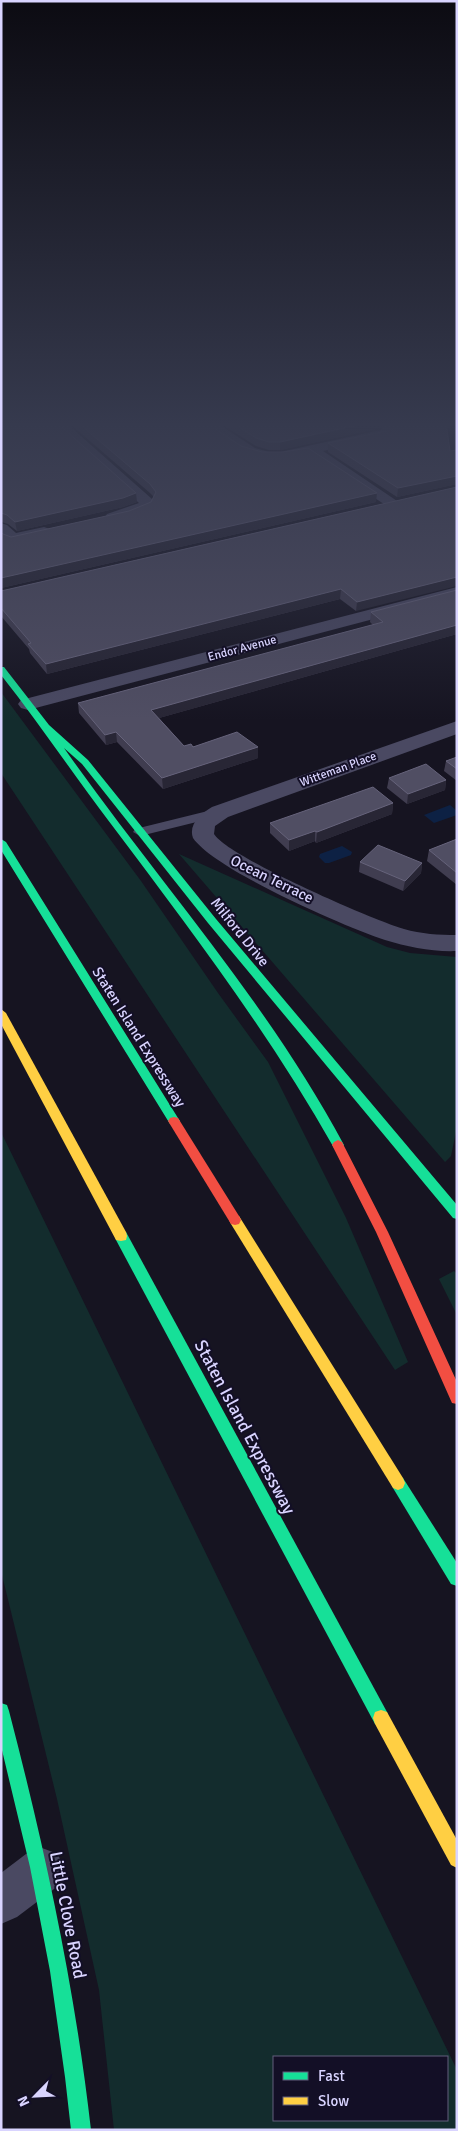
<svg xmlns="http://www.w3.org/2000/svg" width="458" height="2131" font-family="Signika,sans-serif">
<rect width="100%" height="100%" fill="#161421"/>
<g fill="#132c2d" fill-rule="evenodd">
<polygon points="1,692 141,881 218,993 268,1062 346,1218 408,1362 395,1370 1,773"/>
<polygon points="179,854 387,947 410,953 457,957 457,1127 451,1156 445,1162"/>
<path d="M1 1132 457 2070V2130H114L99 1990 57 1799 1 1571ZM274 2057H447V2120H274Z"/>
<polygon points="454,1271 457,1274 457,1315 439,1279"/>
</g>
<g fill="#0d2144">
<polygon points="450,805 457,811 457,815 434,823 424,815"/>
<polygon points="342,846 352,852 351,855 329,863 325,863 319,857 320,854"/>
</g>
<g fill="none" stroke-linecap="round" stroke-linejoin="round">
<polygon fill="#4a4962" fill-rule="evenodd" points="220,808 227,812 225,815 140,836 133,832 135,829"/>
<g fill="#4a4962" fill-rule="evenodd">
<polygon points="50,422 65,422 152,499 155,502 151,509 119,520 107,520 105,517 107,514 139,503"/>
<path d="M199 422H215L255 448 269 452H280L381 430 383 428 376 422H393L397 429 391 436 323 451 403 505 400 508H390L308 454C270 463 253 463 220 439 213 434 204 429 199 422Z"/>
<polygon points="1,523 7,525 16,533 44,527 50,529 52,532 50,535 12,544 6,542 1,537"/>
<polygon points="457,587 457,597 28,710 21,708 18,704 21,700"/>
<path d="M457 721V734L228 817 215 826 214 834C228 857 373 920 404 929 421 934 439 935 457 935V951C432 952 408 947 385 940 345 927 215 870 193 838 188 824 201 814 212 807Z"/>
<polygon points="42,1848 58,1854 64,1870 58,1886 17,1917 1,1924 1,1873 26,1854"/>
</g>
<g fill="#16e098" fill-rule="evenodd">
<path d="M1 667H4L49 725 88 760 216 919 457 1205V1219L453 1218 208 923 82 764 64 748C157 880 267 1001 344 1145L342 1148H334C269 1033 190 929 111 824 73 774 39 723 1 675Z"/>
<polygon points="1,839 6,842 178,1118 180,1121 178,1124 170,1124 1,850"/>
<polygon points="121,1231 126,1232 387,1712 389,1718 387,1724 381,1726 375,1724 116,1240 115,1236 116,1232"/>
<polygon points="398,1476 403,1478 457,1563 457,1586 451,1584 393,1488 391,1483 393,1478"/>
<path d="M1 1703 7 1705 9 1711C45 1849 75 1988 91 2130H71L65 2077 50 1971 30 1867 1 1746Z"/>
</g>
<g fill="#ffcf43" fill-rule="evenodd">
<polygon points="1,1009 6,1013 126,1232 127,1236 126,1240 121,1241 116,1240 1,1024"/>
<polygon points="235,1215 239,1216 403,1478 405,1483 403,1488 398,1490 393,1488 231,1224 229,1220 231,1216"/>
<polygon points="381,1710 387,1712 457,1840 457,1868 451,1865 375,1724 373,1718 375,1712"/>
</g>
<g fill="#f24e42" fill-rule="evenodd">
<polygon points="174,1117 178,1118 239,1216 241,1220 239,1224 235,1225 231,1224 168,1121 170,1118"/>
<polygon points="338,1140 342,1142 388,1232 457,1382 457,1404 452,1403 376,1232 332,1145 334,1142"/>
</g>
</g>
<g fill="#403d50">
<polygon points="1,422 137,502 123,507 17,531 8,524 1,522"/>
<polygon points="68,422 205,422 241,446 376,502 1,588 1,532 3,534 11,537 129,511 151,502 154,497 150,493"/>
<polygon points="218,422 381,422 380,428 280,450 269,450 256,446"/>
<polygon points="394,422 446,422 450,451 457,450 457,484 397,497 328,452 328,443 392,430 396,425"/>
<polygon points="457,487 356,611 340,599 47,674 30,653 29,649 1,616 1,591"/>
<polygon points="457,590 457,634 159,718 184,746 258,747 258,758 163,789 117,742 106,745 79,713 78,703 373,625 370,622 371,612"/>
<polygon points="457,757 457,781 444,771 446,761"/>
<polygon points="389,778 446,780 445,790 407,804 387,788"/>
<polygon points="393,803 392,814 316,843 315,841 289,851 270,833 270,823"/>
<polygon points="457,839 457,885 427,861 429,850"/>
<polygon points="360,862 422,863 421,873 403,891 359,872"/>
</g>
<g fill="#282635">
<polygon points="372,422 381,422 380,428 280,450 280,442"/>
<polygon points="457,476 457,484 397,497 398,488"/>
<polygon points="136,493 137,502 123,507 17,531 15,522"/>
<polygon points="377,493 376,502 1,588 1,578"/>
<polygon points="457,577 457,586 356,611 357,602"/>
<polygon points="341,589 340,599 47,674 46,664"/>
<polygon points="457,625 457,634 152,720 151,710"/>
<polygon points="116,732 117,742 106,745 105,735"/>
<polygon points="258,747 258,758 163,789 162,778"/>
<polygon points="446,780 445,790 407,804 408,794"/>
<polygon points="393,803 392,814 316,843 317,832"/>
<polygon points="315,831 315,841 289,851 289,840"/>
<polygon points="422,863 421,873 403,891 405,881"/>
</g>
<g fill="#504e63" stroke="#66637b">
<polygon points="1,422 56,422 136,493 123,498 15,522 7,515 1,513"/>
<polygon points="77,422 205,422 241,446 262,452 283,452 308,448 377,493 1,578 1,532 3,534 11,537 129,511 151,502 156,492 150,484"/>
<polygon points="231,422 372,422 280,442 269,442 256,438"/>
<polygon points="399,422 446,422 450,451 457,450 457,476 398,488 328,443 392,430"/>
<polygon points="457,487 457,577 357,602 341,589 46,664 28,644 31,643 1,608 1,591"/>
<polygon points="457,590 457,625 151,710 184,746 191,744 193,747 237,732 258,747 162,778 116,732 105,735 78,703 383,622 371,612"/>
<polygon points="457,757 457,769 446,761"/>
<polygon points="426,764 446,780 408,794 389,778"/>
<polygon points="373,787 393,803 317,832 315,831 289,840 270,823"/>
<polygon points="457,839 457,873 429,850"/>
<polygon points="378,845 422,863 405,881 360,862"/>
</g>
<linearGradient id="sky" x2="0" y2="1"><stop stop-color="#0c0b12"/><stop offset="0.59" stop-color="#363a4e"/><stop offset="1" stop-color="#363a4e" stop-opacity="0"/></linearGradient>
<rect width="458" height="720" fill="url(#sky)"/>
<g text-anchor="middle" stroke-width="4" stroke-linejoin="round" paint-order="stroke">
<g font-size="12" fill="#d9d4ff" stroke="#130f26">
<text transform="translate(242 648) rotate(-15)" y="4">Endor Avenue</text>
<text transform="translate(338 769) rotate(-20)" y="4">Witteman Place</text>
</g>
<g font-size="15" fill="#d9d4ff" stroke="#130f26">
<text transform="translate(272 879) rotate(26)" y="5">Ocean Terrace</text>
<text transform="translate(240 932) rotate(51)" y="5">Milford Drive</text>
<text transform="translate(139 1037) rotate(58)" y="5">Staten Island Expressway</text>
</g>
<g font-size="18" fill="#d9d4ff" stroke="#130f26">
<text transform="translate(245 1427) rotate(62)" y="6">Staten Island Expressway</text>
<text transform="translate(68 1915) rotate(79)" y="6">Little Clove Road</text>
</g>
</g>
<rect width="458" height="2131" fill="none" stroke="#d9d4ff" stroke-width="5"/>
<rect x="273" y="2056" width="175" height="65" fill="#130f26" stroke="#625e7d"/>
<rect x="283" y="2072" width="25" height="8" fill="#16e098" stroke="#625e7d"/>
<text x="318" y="2081" font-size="15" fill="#d9d4ff">Fast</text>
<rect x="283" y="2097" width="25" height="8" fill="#ffcf43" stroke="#625e7d"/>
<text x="318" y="2106" font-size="15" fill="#d9d4ff">Slow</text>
<g transform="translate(35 2096) rotate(246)" stroke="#130f26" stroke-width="4" paint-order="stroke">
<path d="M0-4L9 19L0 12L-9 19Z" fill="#d9d4ff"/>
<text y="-8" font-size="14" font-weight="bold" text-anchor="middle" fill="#d9d4ff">N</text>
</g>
</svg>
